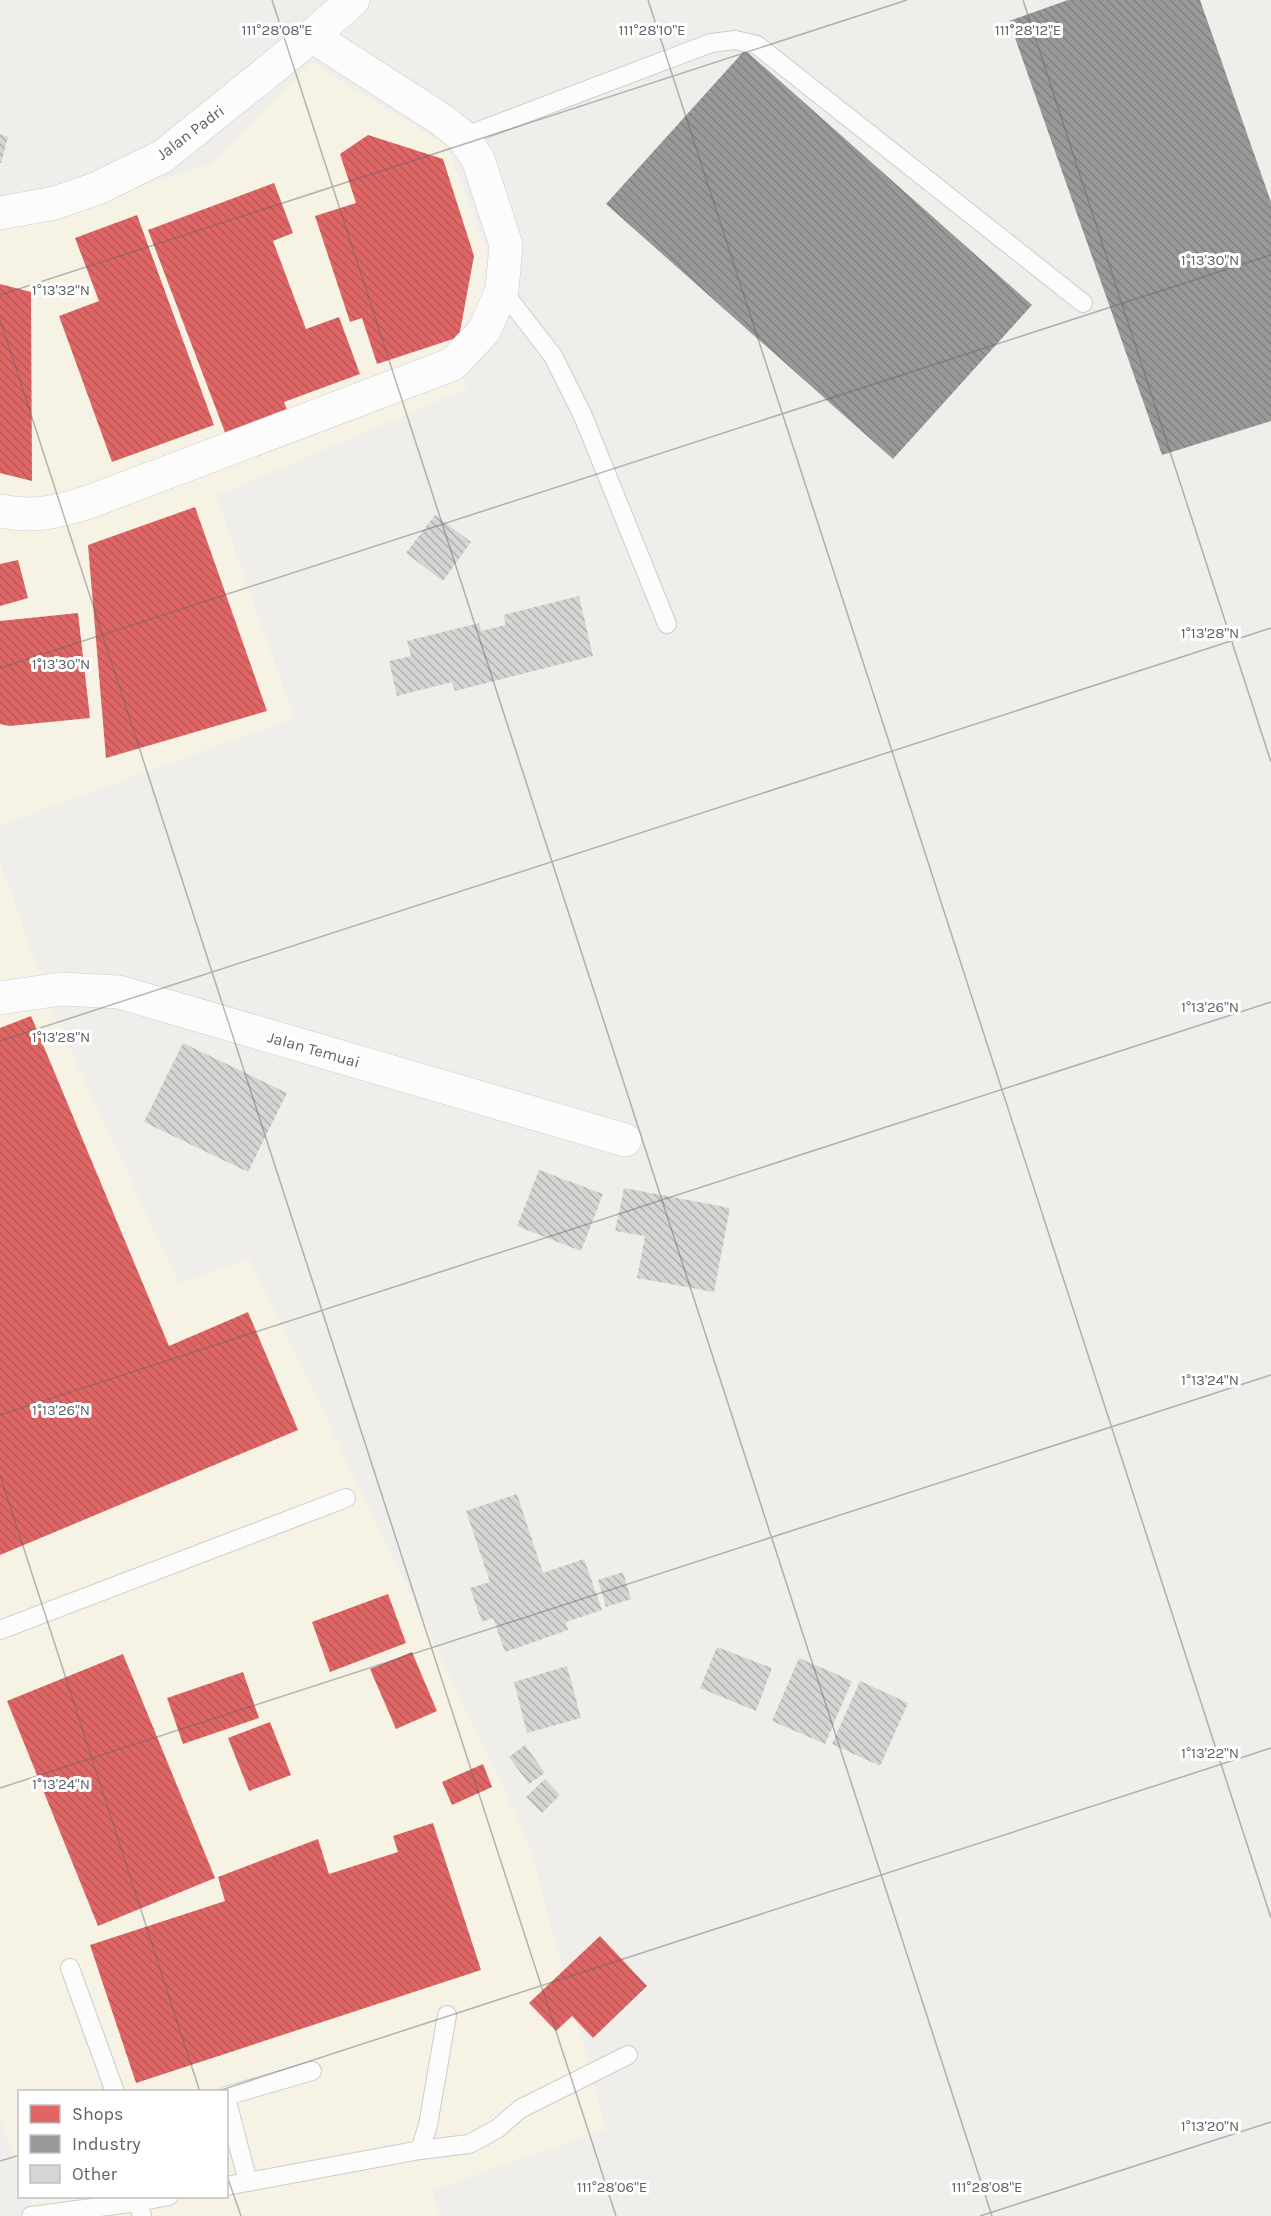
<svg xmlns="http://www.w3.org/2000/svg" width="1271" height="2216" font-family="Karla,sans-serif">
<defs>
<pattern id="shops-back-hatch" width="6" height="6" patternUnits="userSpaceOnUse" patternTransform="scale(1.5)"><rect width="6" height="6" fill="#e06666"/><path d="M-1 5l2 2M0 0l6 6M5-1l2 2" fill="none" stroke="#b95858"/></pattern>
<pattern id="industry-back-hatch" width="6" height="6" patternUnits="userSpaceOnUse" patternTransform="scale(1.5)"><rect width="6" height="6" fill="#999"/><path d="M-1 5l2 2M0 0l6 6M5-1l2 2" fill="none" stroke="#808081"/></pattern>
<pattern id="building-back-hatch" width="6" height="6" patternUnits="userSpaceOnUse" patternTransform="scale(1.5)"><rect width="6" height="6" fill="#d6d5d3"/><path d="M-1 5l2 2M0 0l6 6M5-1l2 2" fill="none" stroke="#b1b0af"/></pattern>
</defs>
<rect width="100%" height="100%" fill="#efeeea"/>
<g fill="#f7f3e4">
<polygon points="311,62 447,146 487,250 482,312 449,351 467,388 216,496 294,718 0,825 0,227 26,224 212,164"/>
<polygon points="0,862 56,1019 179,1284 250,1259 527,1838 606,2129 432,2190 440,2216 36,2216 29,2197 226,2196 226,2092 20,2092 19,2170 0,2117"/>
</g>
<g fill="url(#shops-back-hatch)">
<polygon points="368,135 443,159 474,256 459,337 377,364 362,318 350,322 315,216 356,203 340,154"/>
<polygon points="274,183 293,233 273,241 306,329 339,317 360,374 284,402 291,420 229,443 148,230"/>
<polygon points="137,215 214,425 112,462 59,316 99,301 75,238"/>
<polygon points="0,284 31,292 32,481 0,473"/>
<polygon points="195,507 267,711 106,758 88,545"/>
<polygon points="18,560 28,598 0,606 0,564"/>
<polygon points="78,613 90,718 9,726 0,724 0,621"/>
<polygon points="31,1016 169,1346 248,1312 298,1430 0,1555 0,1028"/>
<polygon points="388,1594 406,1643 330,1672 312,1622"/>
<polygon points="412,1652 437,1711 396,1729 370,1669"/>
<polygon points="123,1654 215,1878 98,1926 7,1701"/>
<polygon points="243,1672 259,1718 183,1744 167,1698"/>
<polygon points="270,1722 291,1775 249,1791 228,1738"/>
<polygon points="483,1764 492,1787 452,1805 442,1782"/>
<polygon points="433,1823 481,1970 136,2083 90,1945 225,1901 218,1877 318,1839 329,1874 398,1852 393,1836"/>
<polygon points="600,1936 647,1986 593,2038 572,2016 556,2031 529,2003"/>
</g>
<g fill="url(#industry-back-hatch)">
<polygon points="1068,0 1200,0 1271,202 1271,421 1162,455 1009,21"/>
<polygon points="745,50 1032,305 893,459 606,204"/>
</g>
<g fill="url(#building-back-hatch)">
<polygon points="0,134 8,137 1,163 0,163"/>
<polygon points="435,515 471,542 443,581 406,553"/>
<polygon points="579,596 593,656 455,691 452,682 397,696 389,661 411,656 407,641 479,623 481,631 506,625 503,615"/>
<polygon points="183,1043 287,1093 248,1172 144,1122"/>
<polygon points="539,1170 603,1194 581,1251 517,1226"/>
<polygon points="624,1188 730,1208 714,1292 637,1278 645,1236 615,1231"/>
<polygon points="517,1494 543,1573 584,1559 602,1610 566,1622 568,1630 505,1652 493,1618 482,1622 470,1588 490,1582 466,1511"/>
<polygon points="623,1572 631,1599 606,1607 598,1580"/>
<polygon points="717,1647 772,1668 756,1711 700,1688"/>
<polygon points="799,1658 852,1681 825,1744 772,1721"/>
<polygon points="567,1666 581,1718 527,1733 514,1682"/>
<polygon points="860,1681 908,1703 880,1766 832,1744"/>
<polygon points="525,1745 545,1773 529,1784 509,1757"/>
<polygon points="545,1779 560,1795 542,1813 526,1797"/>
</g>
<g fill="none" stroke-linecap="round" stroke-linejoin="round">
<defs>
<g id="service">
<polyline points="463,137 711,43 735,40 757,45 1083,303"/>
<polyline points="502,290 553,356 583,416 667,624"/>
<polyline points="0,1630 346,1498"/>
<polyline points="70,1968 115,2092"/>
<polyline points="226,2096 312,2071"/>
<polyline points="226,2098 248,2182"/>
<polyline points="420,2150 469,2144 497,2129 520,2109 628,2055"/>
<polyline points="226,2186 420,2150 428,2125 447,2015"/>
<polyline points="138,2202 169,2196"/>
<polyline points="31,2216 138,2202 142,2216"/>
</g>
<g id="minor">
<path d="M0 511C34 518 57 512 89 502L453 364 484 331 502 290 506 245 478 159 463 137 442 120 312 36"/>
<polyline points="0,998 61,989 119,992 625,1140"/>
</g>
<polyline id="tertiary" points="0,213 55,203 98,188 163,156 312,36 353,0"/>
</defs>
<use href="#service" stroke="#cbcccc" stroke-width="20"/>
<use href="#minor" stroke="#cbcccc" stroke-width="34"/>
<use href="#tertiary" stroke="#cbcccc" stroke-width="34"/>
<use href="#service" stroke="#fdfcfc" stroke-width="18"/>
<use href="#minor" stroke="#fdfcfc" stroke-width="33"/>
<use href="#tertiary" stroke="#fdfcfc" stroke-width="33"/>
</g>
<path fill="none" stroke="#5f6368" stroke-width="1.5" stroke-opacity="0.45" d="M272 0 992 2216M648 0 1271 1918M1023 0 1271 762M0 295 907 0M0 319 616 2216M0 668 1271 255M0 1041 1271 628M0 1415 1271 1002M0 1475 200 2092M0 1788 1271 1375M215 2092 1271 1748M0 2161 20 2155M226 2173 241 2216M980 2216 1271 2122"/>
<g text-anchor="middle" stroke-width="6" stroke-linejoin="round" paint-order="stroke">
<g font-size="16" fill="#5f6368" stroke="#fff">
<text transform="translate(190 132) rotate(-37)" y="6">Jalan Padri</text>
<text transform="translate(314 1049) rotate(16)" y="6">Jalan Temuai</text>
</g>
</g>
<g font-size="15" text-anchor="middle" fill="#5f6368" stroke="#fff" stroke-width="6" stroke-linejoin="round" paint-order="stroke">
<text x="277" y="35">111°28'08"E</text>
<text x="652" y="35">111°28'10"E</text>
<text x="1028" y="35">111°28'12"E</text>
<text x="1210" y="265">1°13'30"N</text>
<text x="61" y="295">1°13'32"N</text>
<text x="1210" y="638">1°13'28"N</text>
<text x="61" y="669">1°13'30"N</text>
<text x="1210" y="1012">1°13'26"N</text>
<text x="61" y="1042">1°13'28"N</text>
<text x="1210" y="1385">1°13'24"N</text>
<text x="61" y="1415">1°13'26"N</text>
<text x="1210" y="1758">1°13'22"N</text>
<text x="61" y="1789">1°13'24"N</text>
<text x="1210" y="2131">1°13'20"N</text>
<text x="612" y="2192">111°28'06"E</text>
<text x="987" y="2192">111°28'08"E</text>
</g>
<rect x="18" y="2090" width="210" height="108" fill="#ffffff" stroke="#bfc1c3" stroke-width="1.5"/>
<rect x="30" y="2105" width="30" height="18" fill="#e06666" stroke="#bfc1c3" stroke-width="1.5"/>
<text x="72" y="2120" font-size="18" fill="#5f6368">Shops</text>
<rect x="30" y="2135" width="30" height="18" fill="#999999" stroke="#bfc1c3" stroke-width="1.5"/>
<text x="72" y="2150" font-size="18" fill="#5f6368">Industry</text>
<rect x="30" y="2165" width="30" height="18" fill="#d6d5d3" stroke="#bfc1c3" stroke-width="1.5"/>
<text x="72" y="2180" font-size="18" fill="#5f6368">Other</text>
</svg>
